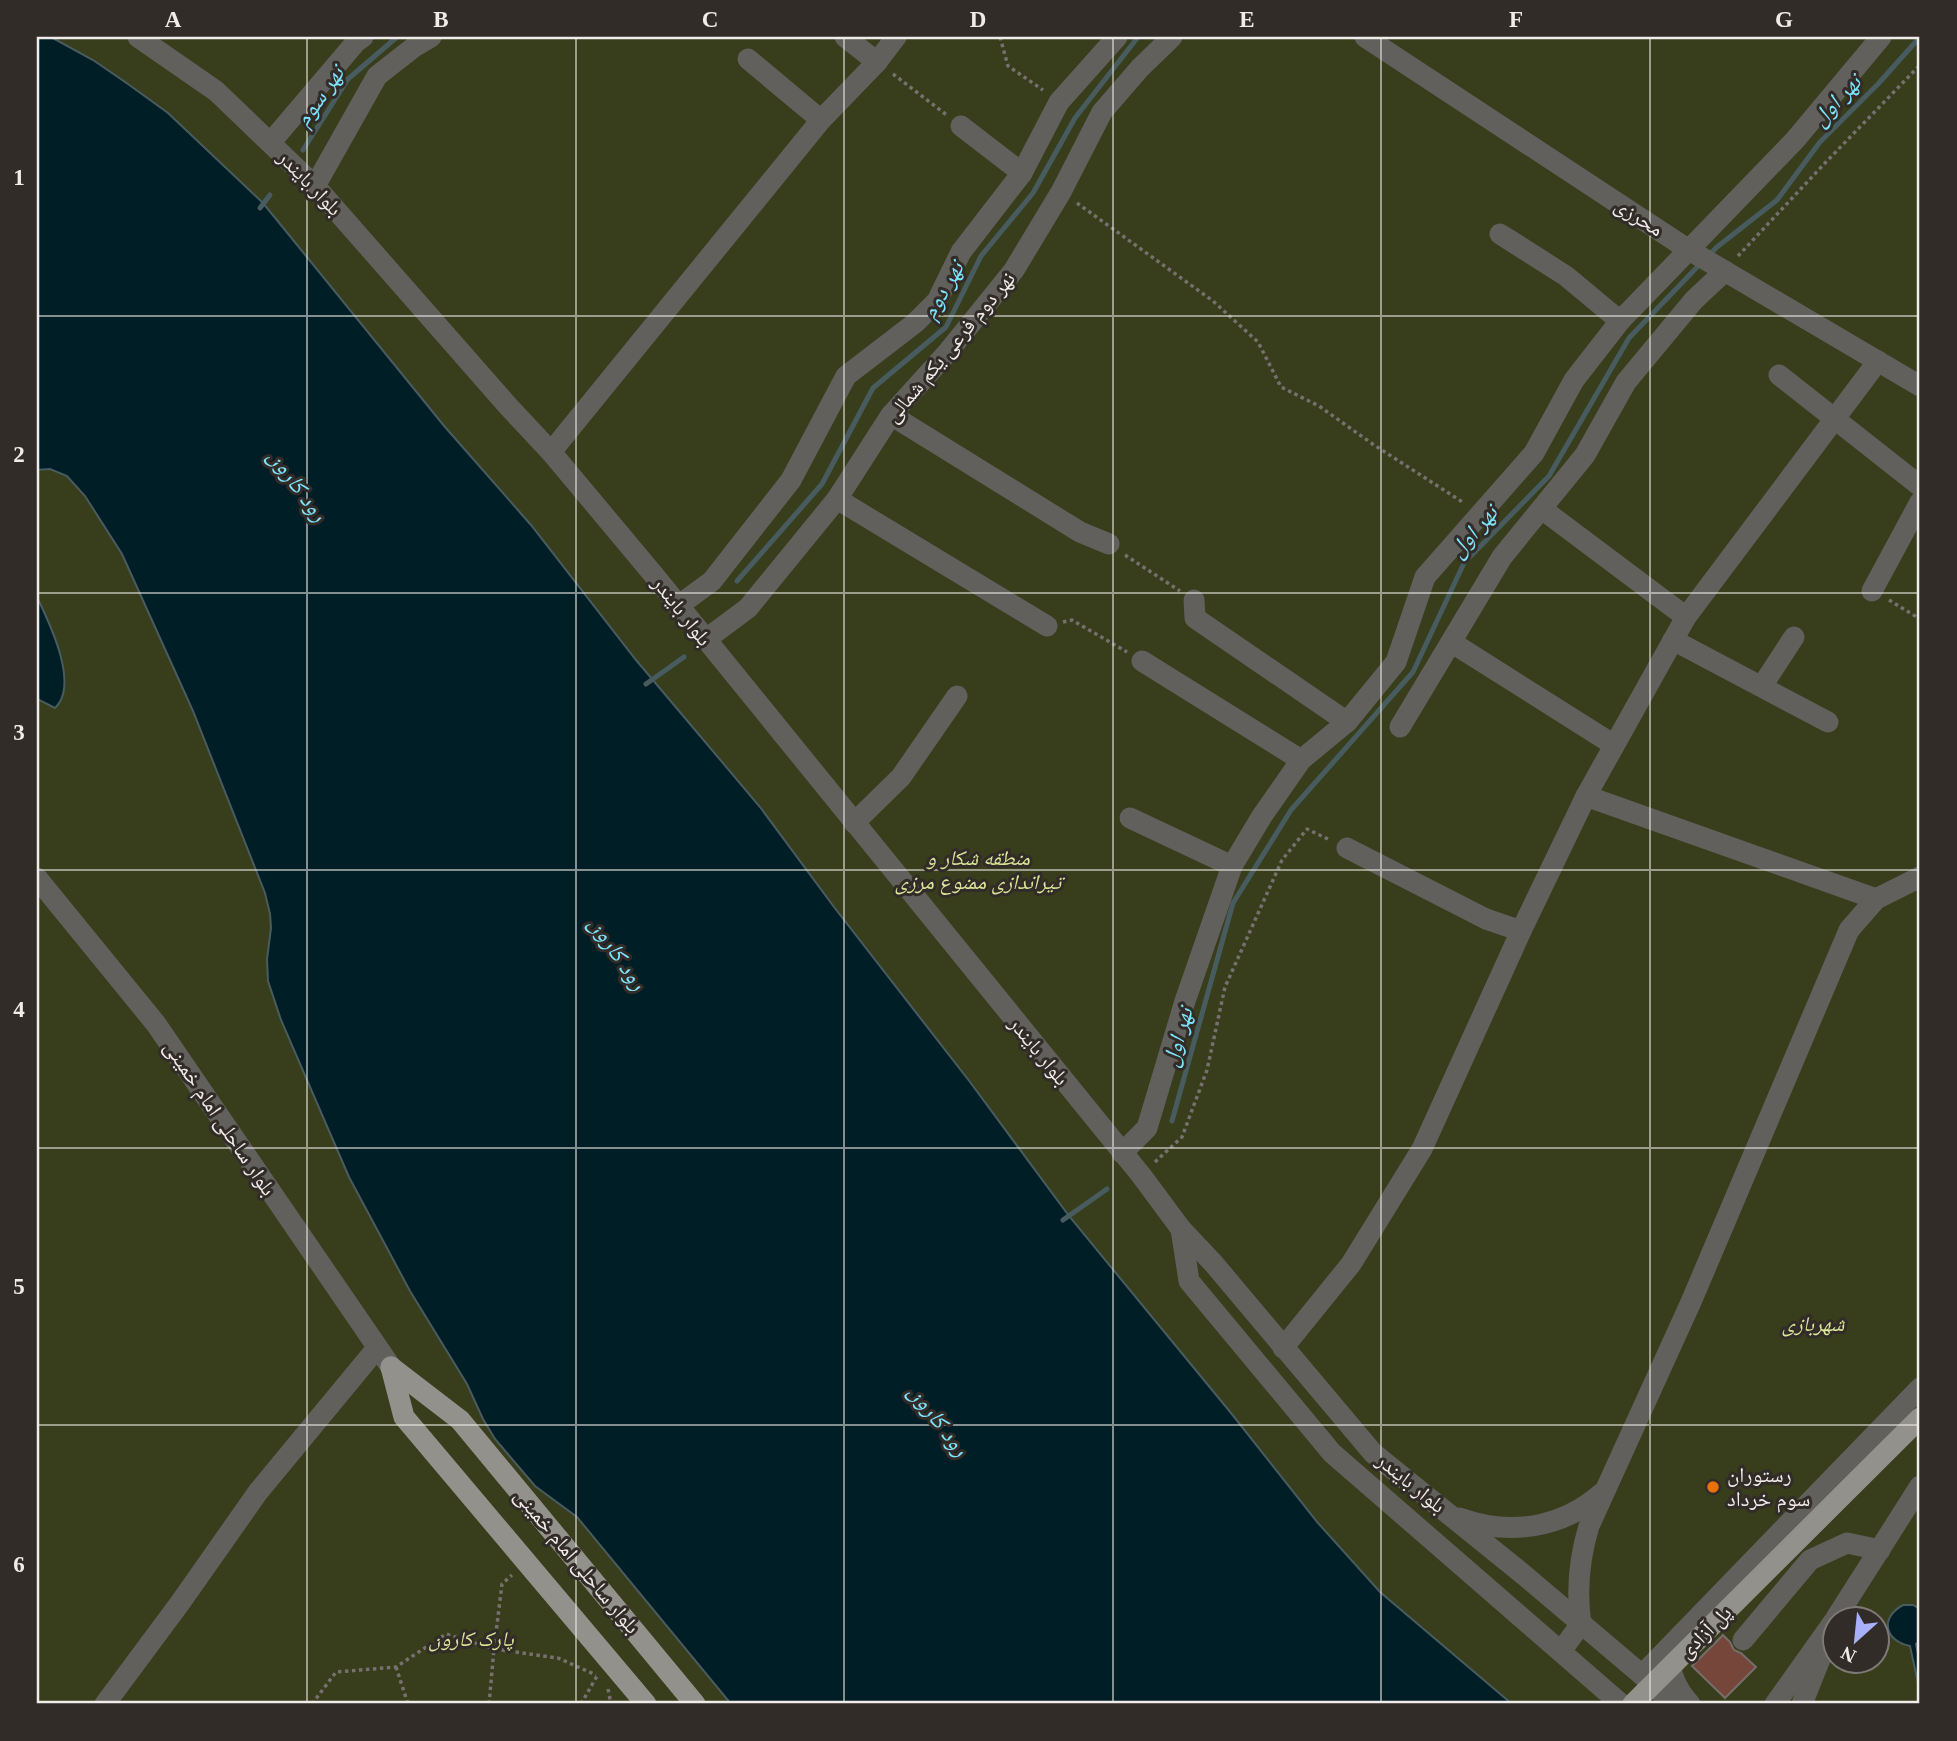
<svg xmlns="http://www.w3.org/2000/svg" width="1957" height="1741" font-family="'Times New Roman','Noto Naskh Arabic',serif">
<rect width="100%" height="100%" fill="#322c29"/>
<path fill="#383d1b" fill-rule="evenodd" d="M37 37H1920V1704H37ZM1834 1618H1876V1660H1834Z"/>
<g fill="#001e25" stroke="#485c60" stroke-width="2">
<polygon points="37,37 51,37 93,60 128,84 168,113 263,203 445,427 531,525 636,660 760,807 834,907 970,1082 1069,1216 1231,1413 1318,1523 1380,1592 1512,1704 731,1704 577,1517 535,1486 495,1439 483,1419 467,1384 410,1291 349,1177 281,1020 268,981 267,959 271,928 270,914 265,893 193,711 122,554 85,496 67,476 50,469 37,470"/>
<path d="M37 597C49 622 80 685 55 708L37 699Z"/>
<path d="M1903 1605H1913L1920 1609V1641L1916 1644 1920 1664V1692L1910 1646C1885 1641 1879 1618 1903 1605Z"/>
</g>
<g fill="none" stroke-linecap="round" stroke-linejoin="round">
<g stroke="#485c60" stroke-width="5">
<polyline points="303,150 348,79 397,37"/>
<polyline points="260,208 270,195"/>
<polyline points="1708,256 1717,247 1777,200 1820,142 1878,84 1920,37"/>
<polyline points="737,581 822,484 873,388 946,327 981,256 1033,193 1075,118 1138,37"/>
<polyline points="646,684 684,657"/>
<polyline points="1172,1121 1233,903 1291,810 1413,672 1464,563 1549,476 1629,338 1701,263"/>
<polyline points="1063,1220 1107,1189"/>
</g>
</g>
<polygon fill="#77463b" stroke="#756e6c" stroke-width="2" points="1723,1635 1730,1642 1734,1650 1741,1653 1756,1667 1725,1698 1692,1666"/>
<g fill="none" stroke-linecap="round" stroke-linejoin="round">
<g stroke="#76716e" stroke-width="3.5" stroke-dasharray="3.5 3.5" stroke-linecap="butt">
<polyline points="1000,37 1008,66 1043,90"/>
<polyline points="893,74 948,116"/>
<polyline points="1077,203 1213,301 1258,342 1281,387 1319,406 1374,445 1464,503"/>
<polyline points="1738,256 1825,163 1920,65"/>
<polyline points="1125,555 1180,591"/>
<polyline points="1889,600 1920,619"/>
<polyline points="1063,622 1072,620 1127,652"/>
<polyline points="1155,1162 1182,1137 1207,1070 1225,987 1282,860 1307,829 1330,840"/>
<polyline points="396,1667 408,1704"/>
<polyline points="608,1689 611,1704"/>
<polyline points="312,1704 336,1672 396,1667 446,1634 494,1649 502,1584 512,1575"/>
<polyline points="489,1704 494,1649 558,1658 596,1675"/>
<polyline points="581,1704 597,1676"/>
</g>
<g stroke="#61605d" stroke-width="21">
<polyline points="138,37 216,91 315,186 508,406 551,452 653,574 1141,1175 1181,1229 1214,1264 1373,1453 1524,1575 1642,1675 1673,1704"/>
<polyline points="845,37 877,62"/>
<polyline points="1365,37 1689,250 1920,386"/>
<polyline points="748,59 821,120"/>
<polyline points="961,126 1022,173"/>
<polyline points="271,142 356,42 363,37"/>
<polyline points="315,186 377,76 414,47 431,37"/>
<polyline points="1500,234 1566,276 1620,321"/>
<polyline points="1779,375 1920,486"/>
<polyline points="891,415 1080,532 1109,544"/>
<polyline points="551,452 821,120 877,62 896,37"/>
<polyline points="837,499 1047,626"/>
<polyline points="1542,509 1686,617"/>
<polyline points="1872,591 1920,502"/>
<polyline points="1194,600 1195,618 1347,722"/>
<polyline points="678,606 712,581 791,480 846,376 915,323 937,301 961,252 1022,173 1059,102 1117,37"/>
<polyline points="705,640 748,608 837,499 891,415 947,353 1014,270 1061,192 1102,112 1140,68 1172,37"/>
<polyline points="1673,640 1828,722"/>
<polyline points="1451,642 1614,745"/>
<polyline points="1142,661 1301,760"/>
<polyline points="1762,686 1794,637"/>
<polyline points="1400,727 1502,557 1585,455 1626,382 1694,300 1725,271"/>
<polyline points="1586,796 1876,899"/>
<polyline points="1130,818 1232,866"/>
<polyline points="854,823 901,777 957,696"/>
<polyline points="1347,848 1486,919 1521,931"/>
<polyline points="37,878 156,1024 391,1367"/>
<polyline points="1122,1153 1147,1128 1185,1001 1232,866 1262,816 1301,760 1347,722 1396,662 1425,577 1534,453 1574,380 1620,321 1795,140 1881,37"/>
<polyline points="1181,1229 1189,1281 1332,1453 1621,1704"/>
<polyline points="1283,1348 1351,1264 1422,1149 1521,931 1586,796 1686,617 1878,361"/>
<path d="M1459 1518C1509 1536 1561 1529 1602 1493"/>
<polyline points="1836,1618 1920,1486"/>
<polyline points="1743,1640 1810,1560 1847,1543 1880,1550"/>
<path d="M1561 1651 1581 1624C1576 1590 1579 1559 1589 1526L1691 1302 1849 930 1876 899 1920 877"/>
<path d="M1669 1652C1669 1672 1676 1689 1690 1704"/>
<polyline points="1642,1675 1920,1388"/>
<polyline points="105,1704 180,1603 258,1492 377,1348"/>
<polyline points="1775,1704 1834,1621"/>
<polyline points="1802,1704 1822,1654"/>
</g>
<g stroke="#93918c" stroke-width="21">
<polyline points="391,1367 460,1420 695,1704"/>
<polyline points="391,1367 404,1417 646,1704"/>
<polyline points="1633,1704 1920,1418"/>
</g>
</g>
<path fill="none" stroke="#f0ecea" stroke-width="2" stroke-opacity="0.55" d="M307 37V1704M576 37V1704M844 37V1704M1113 37V1704M1381 37V1704M1650 37V1704M37 316H1920M37 593H1920M37 870H1920M37 1148H1920M37 1425H1920"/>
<circle fill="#e8710a" stroke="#322c29" stroke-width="2.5" cx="1713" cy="1487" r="7"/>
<g text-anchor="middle" stroke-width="6" stroke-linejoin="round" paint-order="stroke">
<g font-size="21" fill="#f0ecea" stroke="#322c29">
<text transform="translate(310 183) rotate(46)" y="7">بلوار بایندر</text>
<text transform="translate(1639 217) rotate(33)" y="7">محرزی</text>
<text transform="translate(950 347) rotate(-50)" y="7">نهر دوم فرعی یکم شمالی</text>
<text transform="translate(682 611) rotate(52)" y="7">بلوار بایندر</text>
<text transform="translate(1039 1051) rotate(51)" y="7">بلوار بایندر</text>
<text transform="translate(220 1118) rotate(56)" y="7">بلوار ساحلی امام خمینی</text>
<text transform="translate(1411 1483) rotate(39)" y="7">بلوار بایندر</text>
<text transform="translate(577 1561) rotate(50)" y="7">بلوار ساحلی امام خمینی</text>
<text transform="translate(1705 1632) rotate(-45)" y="7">پل آزادی</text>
</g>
<g font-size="21" font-style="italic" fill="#d9e598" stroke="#322c29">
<text x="978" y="865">منطقه شکار و<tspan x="978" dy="24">تیراندازی ممنوع مرزی</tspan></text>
<text x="1813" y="1331">شهربازی</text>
<text x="471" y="1646">پارک کارون</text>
</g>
<g font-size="21" fill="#f0ecea" stroke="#322c29" text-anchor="start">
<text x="1727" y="1482">رستوران<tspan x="1727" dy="24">سوم خرداد</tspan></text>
</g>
<g font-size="23" font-style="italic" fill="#7ee4fb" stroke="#322c29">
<text transform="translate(319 96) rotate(-55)" y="8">نهر سوم</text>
<text transform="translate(1836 100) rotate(-47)" y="8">نهر اول</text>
<text transform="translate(942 290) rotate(-60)" y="8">نهر دوم</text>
<text transform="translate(298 485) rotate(54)" y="8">رود کارون</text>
<text transform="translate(1473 531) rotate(-49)" y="8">نهر اول</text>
<text transform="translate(618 953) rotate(56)" y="8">رود کارون</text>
<text transform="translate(1177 1037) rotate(-74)" y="8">نهر اول</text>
<text transform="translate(939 1420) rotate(53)" y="8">رود کارون</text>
</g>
</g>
<rect width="1957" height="1741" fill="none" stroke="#322c29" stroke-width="77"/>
<g transform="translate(1856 1640) rotate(207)"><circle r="33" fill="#322c29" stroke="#7e7976" stroke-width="2"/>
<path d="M0-5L12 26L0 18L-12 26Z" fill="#a8b0fc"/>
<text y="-10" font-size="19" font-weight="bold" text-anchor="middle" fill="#f0ecea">N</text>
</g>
<rect x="38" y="38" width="1880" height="1664" fill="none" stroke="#f0ecea" stroke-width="2.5"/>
<g font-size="23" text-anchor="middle" font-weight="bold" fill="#f0ecea">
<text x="173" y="27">A</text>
<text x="441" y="27">B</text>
<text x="710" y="27">C</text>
<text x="978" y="27">D</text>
<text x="1247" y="27">E</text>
<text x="1516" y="27">F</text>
<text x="1784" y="27">G</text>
<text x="19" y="185">1</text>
<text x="19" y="462">2</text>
<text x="19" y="740">3</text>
<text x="19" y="1017">4</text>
<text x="19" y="1294">5</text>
<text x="19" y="1572">6</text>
</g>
</svg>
